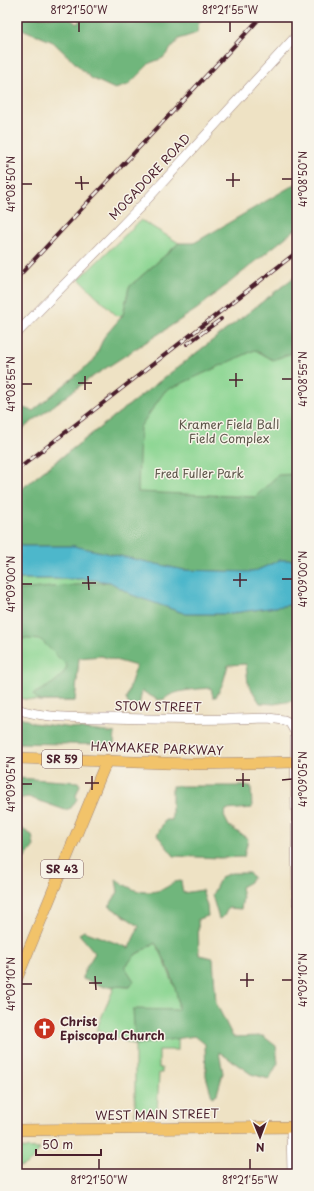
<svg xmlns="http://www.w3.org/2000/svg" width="314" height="1191" font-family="'Playpen Sans',sans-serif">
<rect width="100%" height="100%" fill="#f7f3e8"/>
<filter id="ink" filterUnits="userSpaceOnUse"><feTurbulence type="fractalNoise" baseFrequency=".025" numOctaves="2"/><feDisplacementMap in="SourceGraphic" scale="8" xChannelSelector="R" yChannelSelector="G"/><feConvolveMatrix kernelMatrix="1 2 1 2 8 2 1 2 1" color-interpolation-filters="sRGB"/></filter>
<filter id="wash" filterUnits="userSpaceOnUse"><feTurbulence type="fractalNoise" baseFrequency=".012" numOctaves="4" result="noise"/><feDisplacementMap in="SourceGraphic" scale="16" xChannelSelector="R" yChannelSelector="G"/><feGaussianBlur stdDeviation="0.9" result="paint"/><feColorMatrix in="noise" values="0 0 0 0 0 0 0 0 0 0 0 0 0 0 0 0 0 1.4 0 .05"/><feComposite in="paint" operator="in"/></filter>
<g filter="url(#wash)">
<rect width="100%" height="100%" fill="#eee2c4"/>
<g fill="#8ad591" stroke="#6a7a5e">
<polygon points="141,220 179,243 129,287 123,315 117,316 79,279"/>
<polygon points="297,275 297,560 280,560 253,572 74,546 17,546 17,493 40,474"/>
<polygon points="17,579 85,579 110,582 81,633 75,701 39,701 17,698"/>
<polygon points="155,943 161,952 179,998 178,1050 159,1050 159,1068 162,1068 162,1073 159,1073 157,1115 135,1115 135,1045 96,1030 113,990 113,986 130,987 125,967 135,955"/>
<path d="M17 1148 40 1149C34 1157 29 1167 17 1167Z"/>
</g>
<g fill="#6fb67b" stroke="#5c6a53">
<polygon points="17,17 68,17 77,24 82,17 206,17 199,22 197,33 179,39 163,58 150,63 128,85 115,89 91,78 53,42 22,29 17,22"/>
<polygon points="297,183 297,228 197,309 89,379 17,433 17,406 33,411 94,360 104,337 123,315 129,287 179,243 194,243"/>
<polygon points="297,275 297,351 273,360 255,350 165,391 140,427 138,492 255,497 278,475 297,474 297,560 280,560 253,572 184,570 74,546 17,546 17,493 40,474"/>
<path d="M110 582 132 595 186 614H226L297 604V708H294L293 701 274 704 260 703 248 684 246 664 228 665 223 683 216 697H213L211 688C199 689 172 690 165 699L158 700 142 691 139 706 129 705 126 699 136 666 101 656 79 658 75 701H39L33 694C47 687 61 681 67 666L41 640 17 638V590Z"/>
<polygon points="17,715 33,723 115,733 114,745 17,743"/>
<polygon points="17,778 78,782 80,785 76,795 77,799 71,808 65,810 28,797 17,799"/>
<polygon points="172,786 251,786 252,808 226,810 224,816 229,826 248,839 244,857 220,858 174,856 157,835 165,820 172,820"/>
<polygon points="17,826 32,835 34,846 17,868"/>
<polygon points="231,873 249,873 253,877 250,882 241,887 243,898 241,909 228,908 224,916 219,919 212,895 221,877"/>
<path d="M116 879C131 890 146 897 165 888 173 884 171 882 181 881L183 893 202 890 207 906 208 916 198 919 199 955 213 958 216 1003 233 1037 263 1036 276 1046 278 1063 269 1079 251 1074 219 1052 223 1073 217 1094 212 1097 206 1076 205 1044 195 1036 135 1045 133 1009 178 1010C179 990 166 959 155 943L135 955 125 967 134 981 130 987 113 986 104 987 83 979 84 971 95 953 79 934 84 931 129 948 139 926 109 906 118 892Z"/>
</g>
<polygon fill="#4eb7cb" stroke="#4c6b7b" points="17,546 74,546 184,570 253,572 280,560 297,560 297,604 226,614 186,614 132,595 110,582 85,579 17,579"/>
</g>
<g filter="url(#ink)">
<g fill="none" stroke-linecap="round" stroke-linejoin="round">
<defs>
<g id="minor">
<polyline points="17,333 142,205 297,35"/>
<path d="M17 709C46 719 78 717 108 718 162 720 215 720 268 718L284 720 290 723 297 720"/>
<polyline points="290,723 295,732 297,903"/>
<polyline points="291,1127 292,1174"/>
</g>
<g id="major">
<polyline points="17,758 194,764 297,762"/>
<polyline points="17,978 107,760"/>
<polyline points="17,1130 297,1127"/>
</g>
</defs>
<use href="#minor" stroke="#9c8078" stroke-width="10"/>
<use href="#major" stroke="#9c8078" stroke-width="12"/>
<use href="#minor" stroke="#fff" stroke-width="9"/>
<use href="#major" stroke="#f2c36a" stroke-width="11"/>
<defs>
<g id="rail">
<polyline points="17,278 261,17"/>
<polyline points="187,344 221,319"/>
<polyline points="17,470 297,252"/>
</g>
</defs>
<use href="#rail" stroke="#4a1f2b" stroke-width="4"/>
<use href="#rail" stroke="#f7f3e8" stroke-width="2.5" stroke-dasharray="8" stroke-linecap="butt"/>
</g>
</g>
<path fill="none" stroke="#4a1f2b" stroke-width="1.5" d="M79 22V32M230 22V32M233 173V187M81 176 82 190M282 179H292M226 180H240M75 183H89M22 184H32M236 373V387M85 376V390M282 379H292M229 380H243M78 383H92M22 384H32M240 573V587M88 576 89 590M282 579H292M233 580H247M82 583H96M22 584H32M243 773V787M92 776V790M236 780H250M282 780 292 779M85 783H99M22 784H32M247 973V987M95 976 96 990M240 980H254M282 980H292M89 983H102M22 984H32M99 1159V1169M250 1159V1169"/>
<defs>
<symbol id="church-disc" viewBox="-11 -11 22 22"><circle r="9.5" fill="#c8321e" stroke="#f7f3e8"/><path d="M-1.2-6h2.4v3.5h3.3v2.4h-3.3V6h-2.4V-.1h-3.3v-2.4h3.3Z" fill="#fff"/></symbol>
</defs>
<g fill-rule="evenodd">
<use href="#church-disc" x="32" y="1016" width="25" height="25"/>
</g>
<g text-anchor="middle" stroke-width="3" stroke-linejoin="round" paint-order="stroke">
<g fill="#f7f3e8" stroke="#7e5f64" stroke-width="1">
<rect x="42" y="750" width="40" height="18" rx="3"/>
<rect x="41" y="860" width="42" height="18" rx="3"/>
</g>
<g font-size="11" font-weight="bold" fill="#4a1f2b">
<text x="62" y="763">SR 59</text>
<text x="62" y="873">SR 43</text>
</g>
<g font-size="12" fill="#4a1f2b" stroke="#f7f3e8">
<text transform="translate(150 177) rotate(-47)" y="4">MOGADORE ROAD</text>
<text transform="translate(158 707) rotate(1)" y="4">STOW STREET</text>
<text transform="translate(157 749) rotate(2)" y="4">HAYMAKER PARKWAY</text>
<text transform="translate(157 1115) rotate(-1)" y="4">WEST MAIN STREET</text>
</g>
<g font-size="12" fill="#5d564a" stroke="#f7f3e8">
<text x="229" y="429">Kramer Field Ball<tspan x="229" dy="14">Field Complex</tspan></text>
<text x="199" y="478">Fred Fuller Park</text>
</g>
<g font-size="12" font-weight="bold" fill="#4a1f2b" stroke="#f7f3e8" text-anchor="start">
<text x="60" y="1026">Christ<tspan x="60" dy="14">Episcopal Church</tspan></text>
</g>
</g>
<rect width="314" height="1191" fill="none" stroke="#f7f3e8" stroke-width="44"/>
<g transform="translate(260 1137) rotate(179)" stroke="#f7f3e8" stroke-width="3" paint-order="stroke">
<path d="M0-3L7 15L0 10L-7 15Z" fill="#4a1f2b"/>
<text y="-6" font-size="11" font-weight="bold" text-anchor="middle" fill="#4a1f2b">N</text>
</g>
<path d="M36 1149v6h65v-6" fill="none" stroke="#4a1f2b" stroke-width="2"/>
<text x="42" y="1149" font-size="12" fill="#4a1f2b" stroke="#f7f3e8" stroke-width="3" paint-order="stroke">50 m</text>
<rect x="22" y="22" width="270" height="1147" fill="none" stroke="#4a1f2b" stroke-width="1.5"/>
<g font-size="10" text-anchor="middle" fill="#4a1f2b">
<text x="79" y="14">81°21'50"W</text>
<text x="230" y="14">81°21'55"W</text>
<text transform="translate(303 179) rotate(-90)" y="4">41°08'50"N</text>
<text transform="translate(11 184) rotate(-90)" y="4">41°08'50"N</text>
<text transform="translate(303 379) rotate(-90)" y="4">41°08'55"N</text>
<text transform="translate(11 384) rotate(-90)" y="4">41°08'55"N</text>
<text transform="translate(303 579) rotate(-90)" y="4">41°09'00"N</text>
<text transform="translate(11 584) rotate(-90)" y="4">41°09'00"N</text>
<text transform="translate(303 779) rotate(-90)" y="4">41°09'05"N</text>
<text transform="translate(11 784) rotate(-90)" y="4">41°09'05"N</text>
<text transform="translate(303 980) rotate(-90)" y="4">41°09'10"N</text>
<text transform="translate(11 984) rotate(-90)" y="4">41°09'10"N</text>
<text x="99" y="1184">81°21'50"W</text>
<text x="250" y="1184">81°21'55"W</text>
</g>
</svg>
